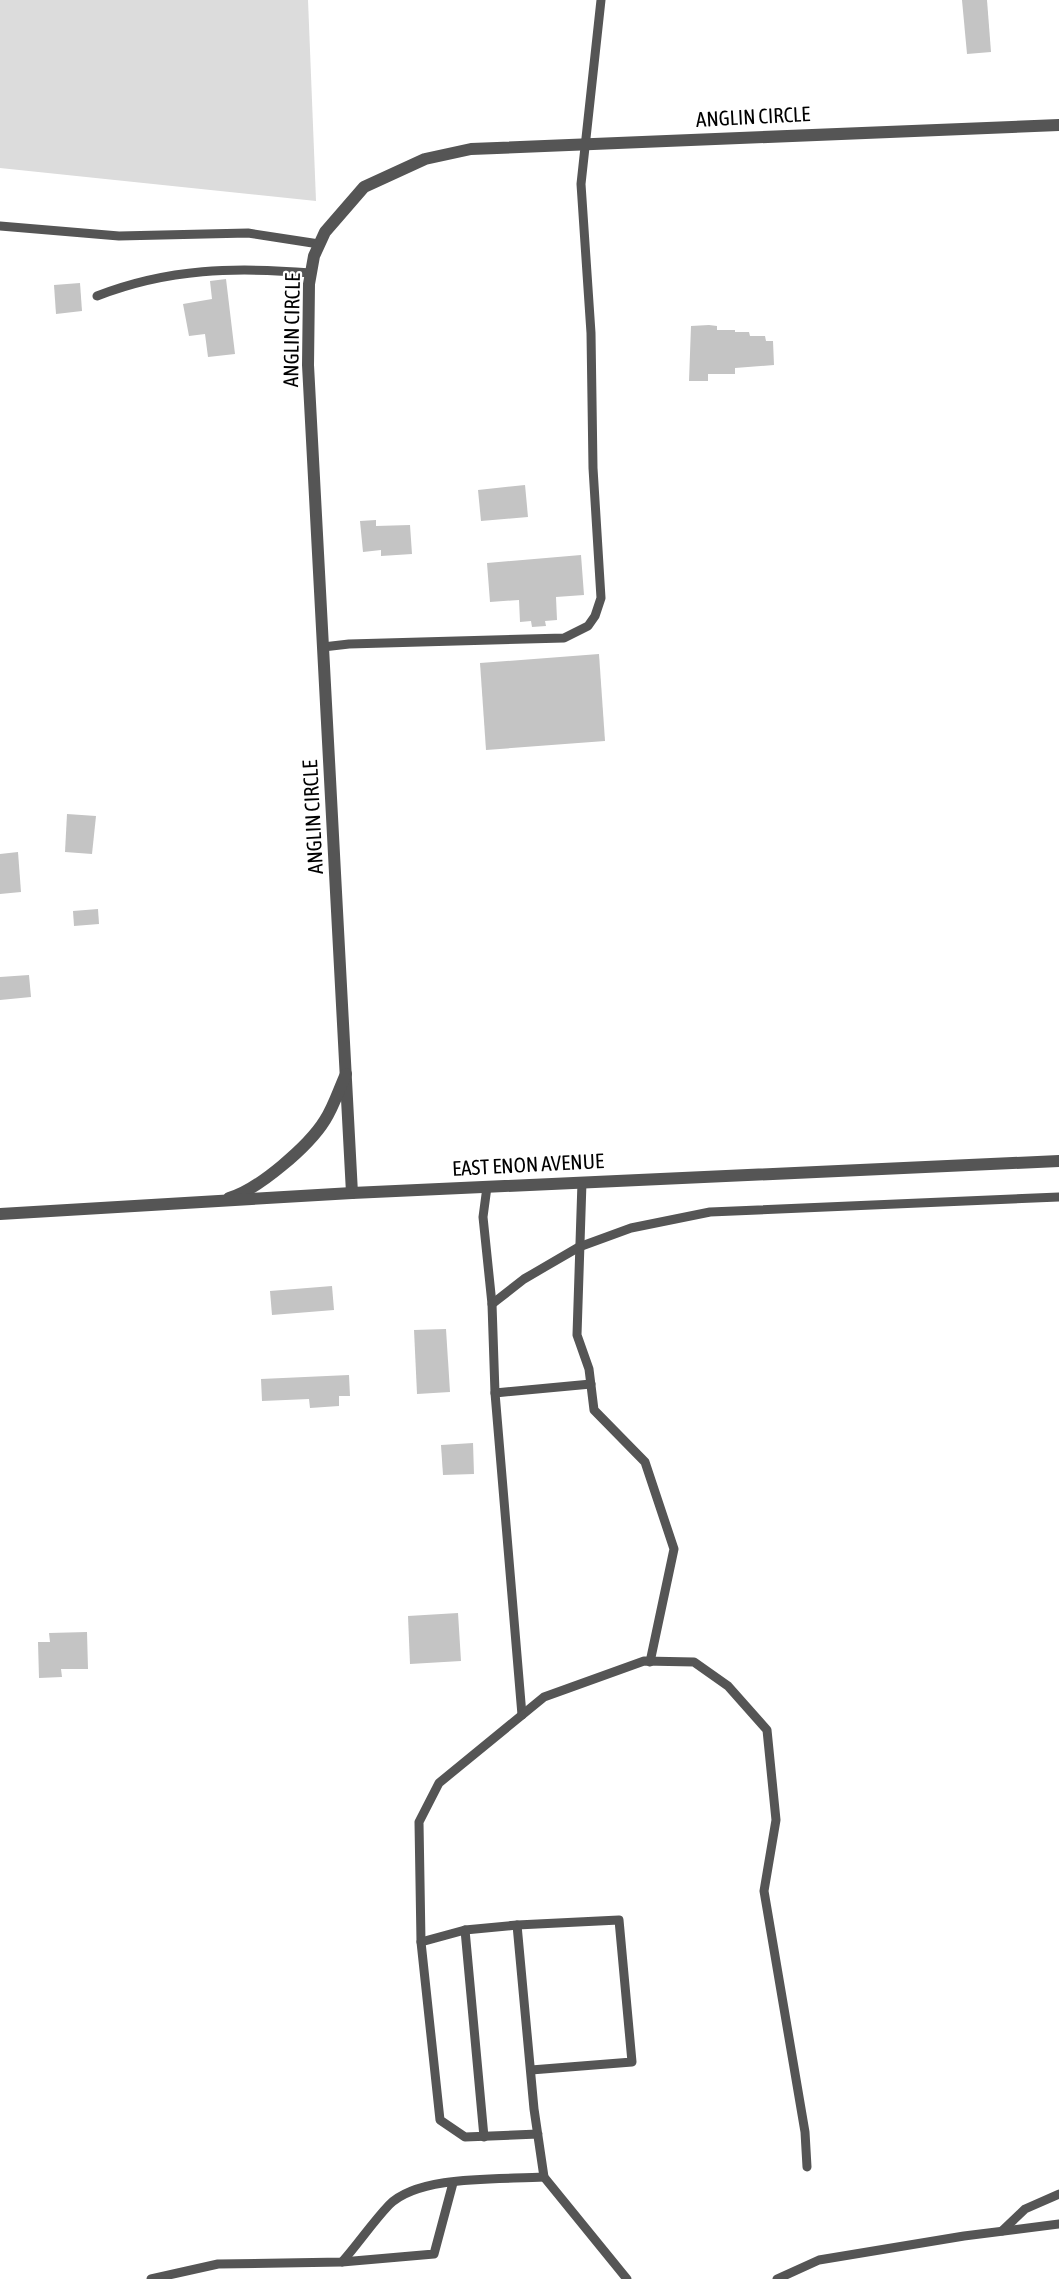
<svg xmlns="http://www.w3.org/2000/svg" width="1059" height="2279" font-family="'Asap Condensed',sans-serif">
<rect width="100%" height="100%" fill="#fff"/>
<polygon fill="#dcdcdc" points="0,0 308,0 316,201 0,168"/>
<g fill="#c4c4c4">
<polygon points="962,0 987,0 991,52 967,54"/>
<polygon points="226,279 235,354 208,357 205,334 189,336 183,304 212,299 210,281"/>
<polygon points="80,283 82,311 56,314 54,285"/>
<polygon points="709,325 717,326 717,330 735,330 735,332 749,332 750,336 765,336 766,341 773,341 774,365 735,368 735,374 708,374 708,381 689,381 691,326"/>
<polygon points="525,485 528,517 481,521 478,490"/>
<polygon points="376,520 376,526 410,525 412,554 381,556 381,550 363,552 360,521"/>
<polygon points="581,555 584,595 556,597 557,620 545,621 546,626 532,627 531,621 520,622 519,600 490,602 487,563"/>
<polygon points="599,654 605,741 486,750 480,663"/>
<polygon points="67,814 96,816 92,854 65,852"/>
<polygon points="18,852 21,892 0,894 0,854"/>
<polygon points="98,909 99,924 74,926 73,911"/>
<polygon points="29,975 31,997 0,1000 0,977"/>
<polygon points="332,1286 334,1310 272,1315 270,1291"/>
<polygon points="446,1329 450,1392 417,1394 414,1330"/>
<polygon points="349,1375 350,1396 339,1396 339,1406 310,1408 309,1399 262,1401 261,1379"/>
<polygon points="473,1443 474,1474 443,1475 441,1445"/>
<polygon points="458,1613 461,1661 410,1664 408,1616"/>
<polygon points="87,1632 88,1669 61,1669 62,1677 39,1678 38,1642 50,1642 49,1633"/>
</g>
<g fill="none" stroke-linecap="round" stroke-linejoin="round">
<g stroke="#555" stroke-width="9">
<polyline points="0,226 119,236 248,233 319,244"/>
<path d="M97 296C169 268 235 267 311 273"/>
<polyline points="323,647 349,644 564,638 588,626 595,616 601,598 593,468 591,333 581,184 601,0"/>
<polyline points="582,1182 577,1335 589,1369 594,1410 645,1462 674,1549 650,1662"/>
<polyline points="487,1187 483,1217 492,1304 495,1393 591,1384"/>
<polyline points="492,1304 524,1279 579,1247 631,1228 710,1212 1059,1197"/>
<polyline points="495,1393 522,1715"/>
<polyline points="517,1925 619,1920 632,2062 531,2070"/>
<polyline points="465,1930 484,2137"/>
<polyline points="421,1942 419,1822 439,1783 544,1697 644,1661 694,1662 728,1686 767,1730 776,1820 764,1891 805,2132 807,2167"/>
<polyline points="538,2134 465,2137 440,2120 421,1942 465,1930 517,1925 534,2109 544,2177 627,2279"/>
<polyline points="1002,2231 1025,2209 1059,2194"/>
<path d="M342 2262C358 2244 372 2223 389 2205 419 2174 503 2180 544 2177"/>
<polyline points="151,2279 218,2264 342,2262 434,2254 453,2183"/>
<polyline points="777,2279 819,2260 964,2236 1059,2224"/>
</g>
<polyline stroke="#555" stroke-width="12" points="352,1193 308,365 309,284 314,256 325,232 364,187 425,159 471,149 1059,125"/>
<g stroke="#555" stroke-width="12">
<path d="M229 1198C258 1190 309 1146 325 1120 334 1106 339 1089 346 1074"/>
<polyline points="0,1214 352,1193 1059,1161"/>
</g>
</g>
<g text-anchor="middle" stroke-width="4.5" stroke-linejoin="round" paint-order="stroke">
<g font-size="21" fill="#000" stroke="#fff">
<text transform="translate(753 117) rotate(-3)" y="7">ANGLIN CIRCLE</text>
<text transform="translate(292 330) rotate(-89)" y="7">ANGLIN CIRCLE</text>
<text transform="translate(313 817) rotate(-93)" y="7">ANGLIN CIRCLE</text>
<text transform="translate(528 1165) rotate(-3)" y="7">EAST ENON AVENUE</text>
</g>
</g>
</svg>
